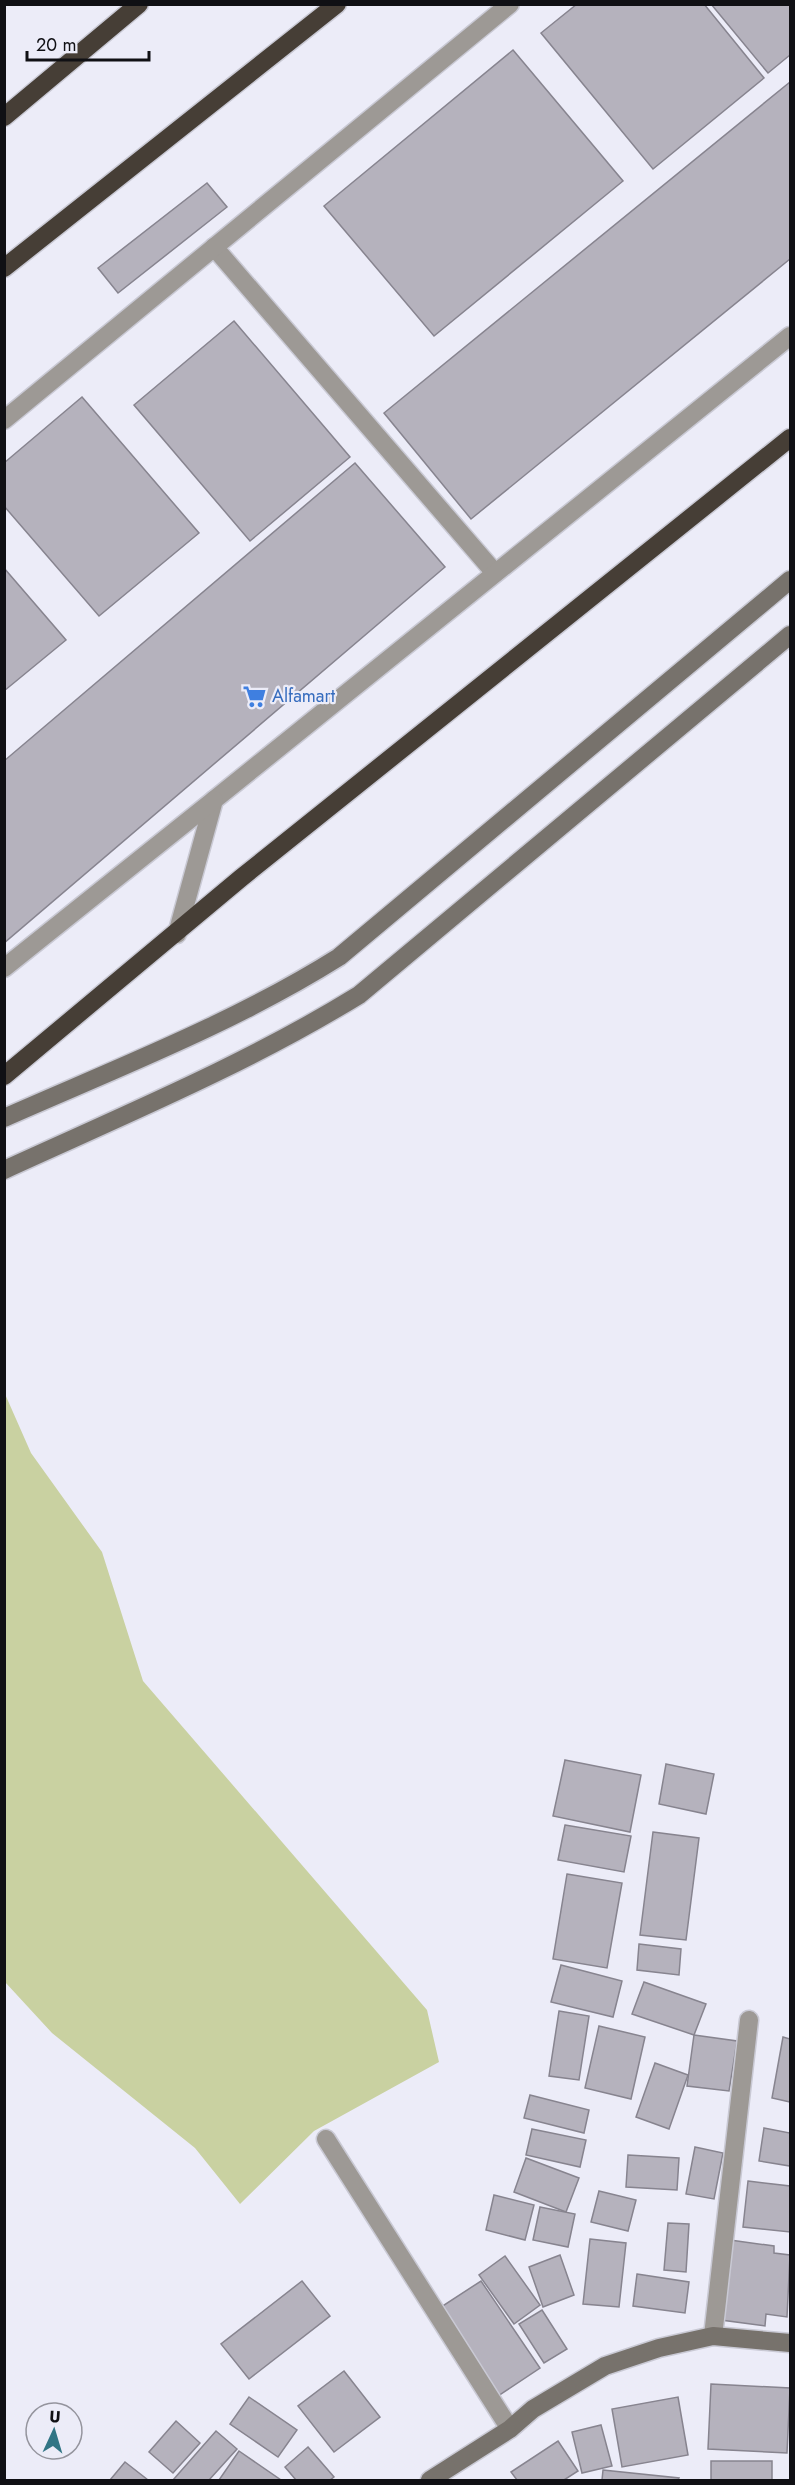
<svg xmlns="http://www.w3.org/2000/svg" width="795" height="2485" font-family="Jost,sans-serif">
<rect width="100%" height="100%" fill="#ececf8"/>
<polygon fill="#c9d1a1" points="5,1394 31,1453 102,1552 143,1681 427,2010 439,2062 314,2131 240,2204 195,2148 52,2033 5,1982"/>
<g fill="#b5b2bd" stroke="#87848f" stroke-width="1.5">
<polygon points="577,4 704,4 764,78 653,169 541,33"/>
<polygon points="711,4 790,4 790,55 768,73"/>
<polygon points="513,50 623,181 434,336 324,206"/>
<polygon points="790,82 790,259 471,519 384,413"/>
<polygon points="207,183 227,207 118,293 98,268"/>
<polygon points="234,321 350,457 250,541 134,405"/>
<polygon points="82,397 199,533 99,616 4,506 4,463"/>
<polygon points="355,463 445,567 4,943 4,761"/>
<polygon points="4,568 66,640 4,691"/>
<polygon points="565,1760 641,1775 630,1832 553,1816"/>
<polygon points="666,1764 714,1774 706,1814 659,1804"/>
<polygon points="565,1825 631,1836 624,1872 558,1860"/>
<polygon points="653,1832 699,1838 686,1940 640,1935"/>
<polygon points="567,1874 622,1883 607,1968 553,1959"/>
<polygon points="639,1944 681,1949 679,1975 637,1970"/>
<polygon points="561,1965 622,1981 613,2017 551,2002"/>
<polygon points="644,1982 706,2004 694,2035 632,2014"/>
<polygon points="559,2011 589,2016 579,2080 549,2076"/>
<polygon points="599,2026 645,2037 631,2099 585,2088"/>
<polygon points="694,2035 737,2041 729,2091 687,2086"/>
<polygon points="783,2037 790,2039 790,2102 772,2098"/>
<polygon points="655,2063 688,2075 669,2129 636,2117"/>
<polygon points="530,2095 589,2110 584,2133 524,2118"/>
<polygon points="764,2128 790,2133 790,2166 759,2161"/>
<polygon points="532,2129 586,2140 580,2167 526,2155"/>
<polygon points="695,2147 723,2153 714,2199 686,2194"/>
<polygon points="628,2155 679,2158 677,2190 626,2187"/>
<polygon points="526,2158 579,2178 566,2212 514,2192"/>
<polygon points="748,2181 790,2186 790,2232 743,2227"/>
<polygon points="599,2191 636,2200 628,2231 591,2222"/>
<polygon points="494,2195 534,2205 525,2240 486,2230"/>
<polygon points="540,2207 575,2214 568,2247 533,2240"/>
<polygon points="668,2223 689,2224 686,2272 664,2270"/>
<polygon points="590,2239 626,2243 619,2307 583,2304"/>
<polygon points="730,2240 774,2246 774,2253 790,2255 787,2317 766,2314 765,2326 721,2320"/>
<polygon points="560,2255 574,2295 543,2307 529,2267"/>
<polygon points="505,2256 540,2305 514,2324 479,2275"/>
<polygon points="637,2274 689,2282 685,2313 633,2306"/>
<polygon points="302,2281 330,2316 249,2379 221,2344"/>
<polygon points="481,2281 540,2368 498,2396 438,2309"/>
<polygon points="542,2310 567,2349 544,2363 519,2324"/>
<polygon points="344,2371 380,2417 334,2452 298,2406"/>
<polygon points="711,2384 790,2388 787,2453 708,2449"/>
<polygon points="249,2397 297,2430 278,2457 230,2424"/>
<polygon points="678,2397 688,2455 622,2467 612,2409"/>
<polygon points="176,2421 200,2443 173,2473 149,2452"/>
<polygon points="601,2425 612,2466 582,2473 572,2432"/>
<polygon points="216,2431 237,2449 209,2480 173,2480"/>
<polygon points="558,2441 578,2471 564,2480 517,2480 511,2472"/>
<polygon points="308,2447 334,2477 330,2480 296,2480 285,2467"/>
<polygon points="239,2451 281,2480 219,2480"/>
<rect x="711" y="2461" width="61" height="19"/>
<polygon points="125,2462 148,2480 110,2480"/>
<polygon points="603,2470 679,2478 678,2480 602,2480"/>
</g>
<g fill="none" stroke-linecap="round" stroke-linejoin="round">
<defs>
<g id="lane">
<polyline points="214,247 495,573"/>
<polyline points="4,420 510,4"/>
<polyline points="177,934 214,800 790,336"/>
<polyline points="4,968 214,800"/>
</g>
<g id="street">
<polyline points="326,2139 510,2429"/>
<polyline points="713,2336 749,2020"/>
</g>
<g id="secondary">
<path d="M4 1118C117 1068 234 1023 339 957L790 580"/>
<path d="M4 1170C124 1115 247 1064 359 995L790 635"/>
<polyline points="430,2480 510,2429 533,2409 605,2366 659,2348 713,2336 790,2343"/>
</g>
<g id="highway">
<polyline points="4,117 139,4"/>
<polyline points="4,268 337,4"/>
<polyline points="4,1076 241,878 790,438"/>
</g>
</defs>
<use href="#lane" stroke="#c9c9d4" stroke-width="21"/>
<use href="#street" stroke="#c9c9d4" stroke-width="21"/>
<use href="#secondary" stroke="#c9c9d4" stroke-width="21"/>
<use href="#highway" stroke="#c9c9d4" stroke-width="21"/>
<use href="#lane" stroke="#9d9995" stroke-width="18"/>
<use href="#street" stroke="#9d9995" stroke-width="18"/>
<use href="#secondary" stroke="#77726c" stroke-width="18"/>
<use href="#highway" stroke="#463e36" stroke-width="18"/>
</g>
<defs>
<symbol id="supermarket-bare" viewBox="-9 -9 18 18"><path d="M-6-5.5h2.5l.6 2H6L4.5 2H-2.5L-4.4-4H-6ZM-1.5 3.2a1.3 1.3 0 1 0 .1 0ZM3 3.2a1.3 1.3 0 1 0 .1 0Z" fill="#3f7fe0" stroke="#ececf8" stroke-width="2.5" paint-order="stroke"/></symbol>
</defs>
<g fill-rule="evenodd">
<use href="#supermarket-bare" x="238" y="680" width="33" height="33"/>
</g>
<g text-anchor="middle" stroke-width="4.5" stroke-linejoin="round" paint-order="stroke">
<g font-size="18" fill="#366cbe" stroke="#ececf8" text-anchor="start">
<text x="272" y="702">Alfamart</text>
</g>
</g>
<rect width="795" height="2485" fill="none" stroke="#101014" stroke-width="12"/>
<g transform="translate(54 2431) rotate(4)"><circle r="28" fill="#ececf8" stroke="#94949d" stroke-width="1.5"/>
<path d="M0-4.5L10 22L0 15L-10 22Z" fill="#317585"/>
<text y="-9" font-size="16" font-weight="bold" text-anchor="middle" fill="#101014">U</text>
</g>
<path d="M27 51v9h122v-9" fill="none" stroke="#101014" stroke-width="3"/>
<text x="36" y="51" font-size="18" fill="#101014" stroke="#ececf8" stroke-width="4.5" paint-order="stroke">20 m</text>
</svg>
